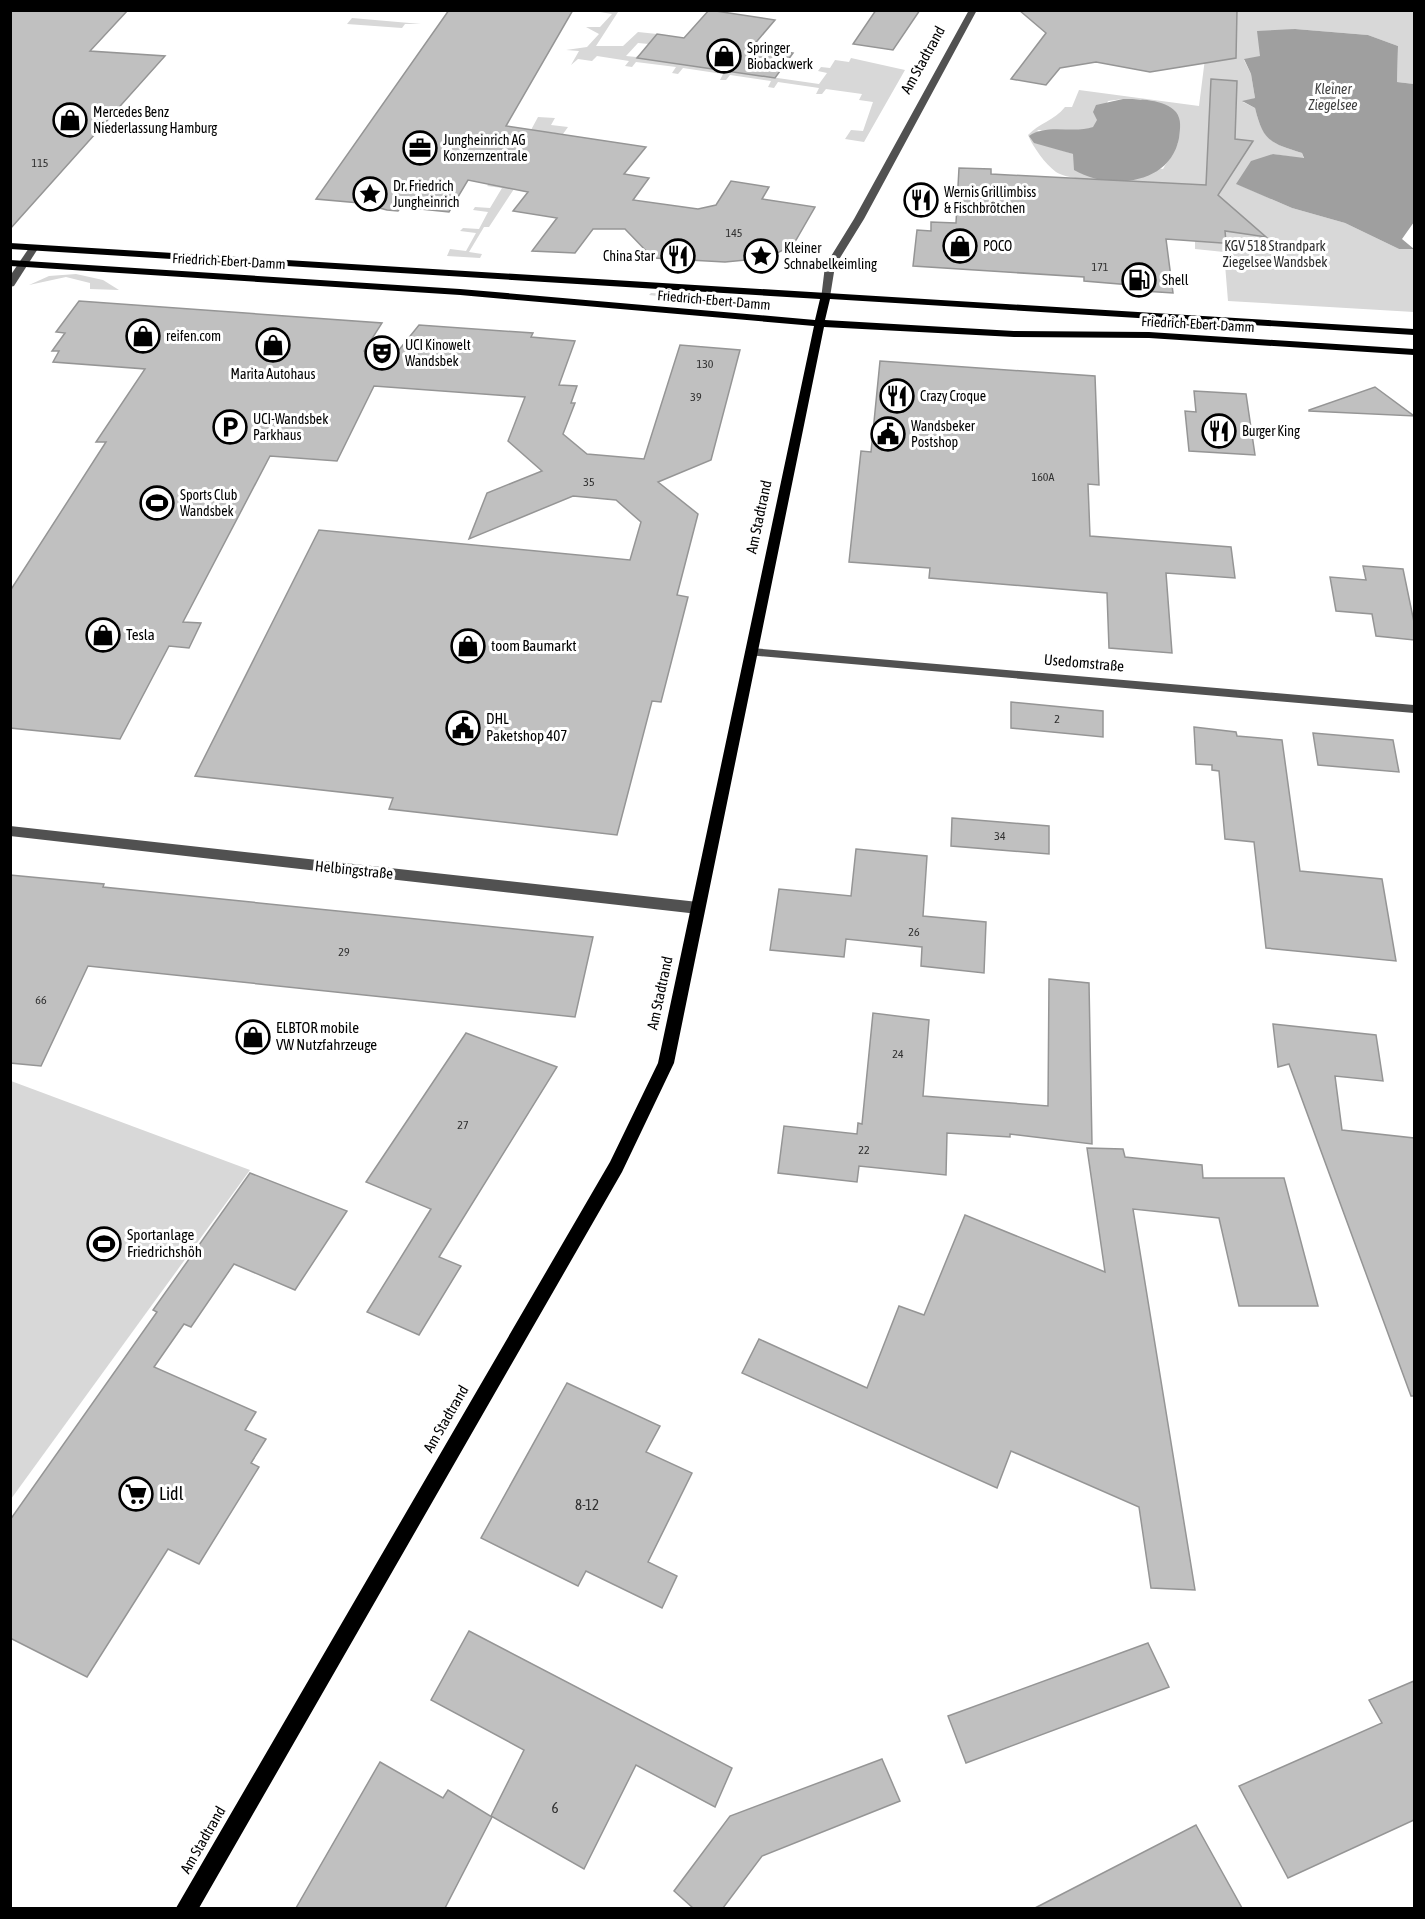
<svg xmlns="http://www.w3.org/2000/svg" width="1425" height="1919" font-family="'Asap Condensed',sans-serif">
<rect width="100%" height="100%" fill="#fff"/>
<g fill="#d8d8d8" fill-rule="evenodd">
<polygon points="604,10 618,12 596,46 623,46 638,32 657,34 649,44 638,43 626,56 636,57 640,54 676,59 673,63 819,84 827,73 818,71 821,67 830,68 835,60 849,62 851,58 905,70 864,142 845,139 851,130 863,131 873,102 859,100 862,94 826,89 822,94 816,94 819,88 778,82 774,88 768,87 771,81 730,75 726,80 720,80 723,74 683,68 678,74 672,73 676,67 636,62 632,67 625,66 629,61 597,56 592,61 578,59 571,65 579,51 566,50 587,47 599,34 586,27 600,27 612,14 594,11"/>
<path d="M1211 11H1414V84L1397 82 1398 46 1368 35 1295 29 1260 40V57L1244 60 1251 74 1255 98 1243 102 1255 108C1263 141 1271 143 1302 153L1304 159 1273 154 1237 184 1292 208 1345 223 1399 249H1414V312L1228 301 1224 252 1195 249V185C1170 183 1072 184 1056 172 1045 164 1033 147 1028 135 1039 123 1054 121 1065 107H1072L1079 90 1199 106ZM1123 99H1141L1178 143 1163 169 1073 154 1061 150 1037 130 1083 131 1094 127 1108 101Z"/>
<polygon points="352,18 421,24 405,24 402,28 347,24"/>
<polygon points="538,117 555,118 551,125 568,127 563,134 546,132 535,144 514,189 489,227 484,227 469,252 482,254 480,258 447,256 450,249 466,251 476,233 460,231 463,228 479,229 488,212 473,210 475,207 490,208 502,188 487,186 518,154"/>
<polygon points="76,274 103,280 119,290 90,289 90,283 66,277 29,285 49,276"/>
<polygon points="651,293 742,298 746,299 742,306 649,295"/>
<polygon points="11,1081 250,1170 11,1499 10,1081"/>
</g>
<g fill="#9f9f9f">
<path d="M1295 29 1368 35 1398 46 1397 82 1414 84V222L1402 239 1414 249H1399L1345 223 1292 208 1236 184 1251 161 1273 154 1304 158 1302 153C1270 143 1263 141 1255 108L1242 101 1255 98 1251 74 1244 59 1260 56 1257 31Z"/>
<path d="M1123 99C1138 99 1165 99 1176 112 1182 120 1180 129 1179 138 1170 186 1108 190 1074 170L1073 154 1034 143 1029 136C1047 123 1073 134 1093 127L1097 120 1093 112 1096 105Z"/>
</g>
<g fill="#c0c0c0" stroke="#959595" stroke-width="1.5">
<polygon points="10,10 128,10 90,51 165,56 10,229"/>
<polygon points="449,10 573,10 506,126 646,147 624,174 649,178 633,200 698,209 716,205 731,181 769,187 762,199 815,207 796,240 787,248 767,258 725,262 653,258 625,229 593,229 575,253 532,251 557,218 513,211 528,192 468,180 449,212 401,207 398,211 387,210 360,203 316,199"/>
<polygon points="709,10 775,20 752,47 793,53 775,78 637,58 657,34 684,38"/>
<polygon points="876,10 920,10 893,50 853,44"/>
<polygon points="1019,10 1237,10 1236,58 1150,72 1096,62 1060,68 1046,85 1011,79 1046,33"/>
<polygon points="1211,79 1237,81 1235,139 1253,141 1218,195 1266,237 1225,231 1226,242 1222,243 1166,239 1173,293 1143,291 1143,286 1084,281 1084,277 913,266 917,230 931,231 931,222 956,223 959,168 991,169 991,174 1206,185"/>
<polygon points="79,301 382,323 364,351 386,366 419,325 533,333 531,337 575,341 559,385 577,386 571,403 575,403 563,434 587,454 644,459 680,345 740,350 711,460 658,482 698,514 677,595 688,597 661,702 652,701 617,835 389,809 393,798 195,776 319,530 630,560 641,522 616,500 573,496 469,539 487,493 542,471 508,441 525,397 374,386 337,461 270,456 183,622 201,623 189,648 169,646 120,739 10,728 10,591 106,442 96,442 145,369 53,362 59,351 52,351 65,333 56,332"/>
<polygon points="880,361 1095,376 1099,485 1088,484 1090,536 1231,547 1235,578 1166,573 1172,653 1109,648 1107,593 929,578 930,568 849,562 861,451 871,452"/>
<polygon points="1375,387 1414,416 1309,411 1309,410"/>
<polygon points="1194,391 1246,394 1255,455 1189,451 1185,411 1196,412"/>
<polygon points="1363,566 1403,569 1414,622 1414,640 1376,636 1372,614 1336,611 1330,577 1366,580"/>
<polygon points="1011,702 1103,711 1103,737 1011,728"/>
<polygon points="1194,727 1236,732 1237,736 1282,740 1300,871 1382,879 1396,961 1266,948 1254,842 1225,839 1219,771 1212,770 1212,765 1196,764"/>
<polygon points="1313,733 1393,740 1399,772 1318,765"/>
<polygon points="952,818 1049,826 1049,854 951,846"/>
<polygon points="856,849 927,856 923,916 986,922 984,973 921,966 922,947 846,939 844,957 770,950 779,889 851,896"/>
<polygon points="10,875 104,884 103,887 593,937 575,1017 88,966 41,1066 10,1063"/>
<polygon points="1049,979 1089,983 1092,1144 1010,1134 1010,1137 947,1133 946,1175 859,1166 857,1182 778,1173 784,1126 857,1134 858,1123 862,1124 873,1013 929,1020 923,1096 1048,1106"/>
<polygon points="1273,1024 1376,1035 1383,1081 1335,1076 1342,1130 1414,1138 1414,1396 1411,1396 1289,1064 1278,1067"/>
<polygon points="466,1033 557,1067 439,1257 461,1266 419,1335 367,1312 431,1209 366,1182"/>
<polygon points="1087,1148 1123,1149 1125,1157 1202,1165 1203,1178 1284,1178 1318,1306 1239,1306 1219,1218 1133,1209 1195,1590 1151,1588 1139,1507 1011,1451 997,1488 742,1373 759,1339 867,1388 899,1306 924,1315 965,1215 1105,1272"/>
<polygon points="250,1173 347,1211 295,1290 234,1264 191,1327 184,1324 154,1367 256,1412 245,1430 266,1439 251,1463 259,1467 199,1564 168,1549 87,1677 10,1638 10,1520 157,1312 153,1310"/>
<polygon points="567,1383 660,1426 646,1452 692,1473 648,1562 677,1576 662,1608 586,1571 578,1586 481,1538"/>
<polygon points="469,1631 732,1768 715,1807 636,1765 584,1869 491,1816 524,1750 431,1700"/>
<polygon points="1148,1643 1169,1687 966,1763 948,1716"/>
<polygon points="1414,1681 1414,1820 1288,1878 1239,1786 1382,1723 1369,1700"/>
<polygon points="882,1759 900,1801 762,1856 723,1908 693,1908 674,1891 730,1816"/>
<polygon points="380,1762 443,1798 448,1790 492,1817 445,1908 296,1908"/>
<polygon points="1196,1825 1242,1908 1035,1908"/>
</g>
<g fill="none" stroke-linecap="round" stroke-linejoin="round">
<g fill="#515151" fill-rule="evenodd">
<polygon points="969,10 977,10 864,219 835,266 830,297 821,299 825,266 854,219"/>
<polygon points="31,245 39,247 14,286 10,287 10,276"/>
<polygon points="751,648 1414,705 1414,713 747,655 747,649"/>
<polygon points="10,826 698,902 705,908 698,914 10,836"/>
</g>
<polygon fill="#000" fill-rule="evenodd" points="10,243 1414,329 1414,335 830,299 825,320 1014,331 1149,332 1414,349 1414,355 1149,338 1014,337 824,327 674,1063 622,1172 199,1908 176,1908 610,1162 658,1063 814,326 460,295 10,266 10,260 460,289 815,320 820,299 10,249"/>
</g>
<defs>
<symbol id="shop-ring" viewBox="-11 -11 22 22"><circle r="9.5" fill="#fff" stroke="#000" stroke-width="1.5"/><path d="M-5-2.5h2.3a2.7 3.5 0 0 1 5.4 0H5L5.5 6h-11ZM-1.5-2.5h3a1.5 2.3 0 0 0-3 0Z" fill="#000"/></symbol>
<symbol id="office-ring" viewBox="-11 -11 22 22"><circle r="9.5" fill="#fff" stroke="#000" stroke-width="1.5"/><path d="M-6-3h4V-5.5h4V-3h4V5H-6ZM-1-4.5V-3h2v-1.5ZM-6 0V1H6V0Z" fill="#000"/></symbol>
<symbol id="sight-ring" viewBox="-11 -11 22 22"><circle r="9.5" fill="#fff" stroke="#000" stroke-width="1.5"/><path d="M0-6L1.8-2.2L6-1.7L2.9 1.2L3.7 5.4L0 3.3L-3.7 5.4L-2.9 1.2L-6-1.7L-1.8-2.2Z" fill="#000"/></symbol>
<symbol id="restaurant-ring" viewBox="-11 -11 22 22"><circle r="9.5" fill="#fff" stroke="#000" stroke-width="1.5"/><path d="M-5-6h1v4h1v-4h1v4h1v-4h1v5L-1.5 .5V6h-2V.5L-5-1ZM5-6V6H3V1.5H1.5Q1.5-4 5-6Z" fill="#000"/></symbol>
<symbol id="fuel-ring" viewBox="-11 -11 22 22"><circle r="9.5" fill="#fff" stroke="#000" stroke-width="1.5"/><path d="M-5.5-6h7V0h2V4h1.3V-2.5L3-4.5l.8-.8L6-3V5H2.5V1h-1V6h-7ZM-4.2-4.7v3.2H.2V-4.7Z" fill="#000"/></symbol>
<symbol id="theatre-ring" viewBox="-11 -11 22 22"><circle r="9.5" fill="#fff" stroke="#000" stroke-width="1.5"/><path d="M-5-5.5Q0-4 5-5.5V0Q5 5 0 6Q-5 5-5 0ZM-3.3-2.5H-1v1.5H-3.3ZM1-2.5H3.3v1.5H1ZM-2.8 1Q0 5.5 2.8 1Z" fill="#000"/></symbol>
<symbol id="parking-ring" viewBox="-11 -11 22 22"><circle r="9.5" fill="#fff" stroke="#000" stroke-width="1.5"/><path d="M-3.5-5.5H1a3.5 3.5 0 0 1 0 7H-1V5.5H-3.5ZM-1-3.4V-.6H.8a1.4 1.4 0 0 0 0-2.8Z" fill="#000"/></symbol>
<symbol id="civic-ring" viewBox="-11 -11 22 22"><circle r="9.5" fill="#fff" stroke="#000" stroke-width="1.5"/><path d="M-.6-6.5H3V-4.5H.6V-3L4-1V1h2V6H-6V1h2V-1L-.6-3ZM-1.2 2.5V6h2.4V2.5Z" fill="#000"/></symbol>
<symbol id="stadium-ring" viewBox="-11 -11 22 22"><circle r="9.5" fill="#fff" stroke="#000" stroke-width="1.5"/><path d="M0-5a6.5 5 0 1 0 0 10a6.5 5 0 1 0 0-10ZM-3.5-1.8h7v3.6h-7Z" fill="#000"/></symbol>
<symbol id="supermarket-ring" viewBox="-11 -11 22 22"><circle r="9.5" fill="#fff" stroke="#000" stroke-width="1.5"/><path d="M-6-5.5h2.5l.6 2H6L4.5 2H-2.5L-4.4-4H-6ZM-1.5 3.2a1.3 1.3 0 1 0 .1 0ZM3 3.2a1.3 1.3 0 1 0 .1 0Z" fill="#000"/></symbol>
</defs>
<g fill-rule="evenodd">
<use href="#shop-ring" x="705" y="37" width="38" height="38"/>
<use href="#shop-ring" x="51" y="101" width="38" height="38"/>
<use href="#office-ring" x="401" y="129" width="38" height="38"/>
<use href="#sight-ring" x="351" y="175" width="38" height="38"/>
<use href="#restaurant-ring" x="902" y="181" width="38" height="38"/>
<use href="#shop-ring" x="941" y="227" width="38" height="38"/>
<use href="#restaurant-ring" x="659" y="237" width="38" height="38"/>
<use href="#sight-ring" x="742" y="237" width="38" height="38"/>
<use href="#fuel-ring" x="1120" y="261" width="38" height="38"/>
<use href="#shop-ring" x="124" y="317" width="38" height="38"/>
<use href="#shop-ring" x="254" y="326" width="38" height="38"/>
<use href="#theatre-ring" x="363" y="334" width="38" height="38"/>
<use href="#restaurant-ring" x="878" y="377" width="38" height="38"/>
<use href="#parking-ring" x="211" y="408" width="38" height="38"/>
<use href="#restaurant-ring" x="1200" y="412" width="38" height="38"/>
<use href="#civic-ring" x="869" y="415" width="38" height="38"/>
<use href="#stadium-ring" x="138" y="484" width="38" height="38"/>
<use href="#shop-ring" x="84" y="616" width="38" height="38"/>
<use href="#shop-ring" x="449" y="627" width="38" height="38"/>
<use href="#civic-ring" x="444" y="709" width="38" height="38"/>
<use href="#shop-ring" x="234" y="1018" width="38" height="38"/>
<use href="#stadium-ring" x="85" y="1225" width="38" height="38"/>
<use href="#supermarket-ring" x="117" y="1475" width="38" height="38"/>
</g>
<g text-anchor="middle" stroke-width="6" stroke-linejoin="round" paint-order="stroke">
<g font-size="12" fill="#303030">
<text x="40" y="167">115</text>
<text x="734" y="237">145</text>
<text x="1100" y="271">171</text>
<text x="705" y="368">130</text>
<text x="696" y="401">39</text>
<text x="1043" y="481">160A</text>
<text x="589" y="486">35</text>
<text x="1057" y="723">2</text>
<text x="1000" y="840">34</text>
<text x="914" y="936">26</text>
<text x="344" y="956">29</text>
<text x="41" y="1004">66</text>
<text x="898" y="1058">24</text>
<text x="463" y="1129">27</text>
<text x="864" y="1154">22</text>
</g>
<g font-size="14" fill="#000" stroke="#fff" text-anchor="start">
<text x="747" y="53">Springer<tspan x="747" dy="16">Biobackwerk</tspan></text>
<text x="93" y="117">Mercedes Benz<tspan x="93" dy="16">Niederlassung Hamburg</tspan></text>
<text x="443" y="145">Jungheinrich AG<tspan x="443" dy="16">Konzernzentrale</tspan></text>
<text x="393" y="191">Dr. Friedrich<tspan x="393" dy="16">Jungheinrich</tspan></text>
<text x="944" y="197">Wernis Grillimbiss<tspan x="944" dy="16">&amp; Fischbrötchen</tspan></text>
<text x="983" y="251">POCO</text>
<text x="784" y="253">Kleiner<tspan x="784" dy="16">Schnabelkeimling</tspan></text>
<text x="655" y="261" text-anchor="end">China Star</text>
<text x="1162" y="285">Shell</text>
<text x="166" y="341">reifen.com</text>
<text x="405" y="350">UCI Kinowelt<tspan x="405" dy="16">Wandsbek</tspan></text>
<text x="273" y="379" text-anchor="middle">Marita Autohaus</text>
<text x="920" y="401">Crazy Croque</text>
<text x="253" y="424">UCI-Wandsbek<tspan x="253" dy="16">Parkhaus</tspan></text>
<text x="911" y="431">Wandsbeker<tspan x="911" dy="16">Postshop</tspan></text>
<text x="1242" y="436">Burger King</text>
<text x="180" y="500">Sports Club<tspan x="180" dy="16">Wandsbek</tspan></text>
</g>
<g font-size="14" font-style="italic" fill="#404040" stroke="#fff">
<text x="1333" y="94">Kleiner<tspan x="1333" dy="16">Ziegelsee</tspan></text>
</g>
<g font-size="14" fill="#2f2f2f" stroke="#fff">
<text x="1275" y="251">KGV 518 Strandpark<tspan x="1275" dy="16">Ziegelsee Wandsbek</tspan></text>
</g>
<g font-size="14" fill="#000" stroke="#fff">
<text transform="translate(229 261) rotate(3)" y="5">Friedrich-Ebert-Damm</text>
<text transform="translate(714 300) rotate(5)" y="5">Friedrich-Ebert-Damm</text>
<text transform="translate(1198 324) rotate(3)" y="5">Friedrich-Ebert-Damm</text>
</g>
<g font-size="15" fill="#000" stroke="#fff">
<text transform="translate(923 60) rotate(-61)" y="5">Am Stadtrand</text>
<text transform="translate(759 517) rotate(-78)" y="5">Am Stadtrand</text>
<text transform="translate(1084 663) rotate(5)" y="5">Usedomstraße</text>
<text transform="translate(354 870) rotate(6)" y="5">Helbingstraße</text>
<text transform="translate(660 993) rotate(-78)" y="5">Am Stadtrand</text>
<text transform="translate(446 1419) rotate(-60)" y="5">Am Stadtrand</text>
<text transform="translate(203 1840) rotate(-60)" y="5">Am Stadtrand</text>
</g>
<g font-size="15" fill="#000" stroke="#fff" text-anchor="start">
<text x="126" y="640">Tesla</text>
<text x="491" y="651">toom Baumarkt</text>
<text x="486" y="724">DHL<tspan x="486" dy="17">Paketshop 407</tspan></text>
<text x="276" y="1033">ELBTOR mobile<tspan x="276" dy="17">VW Nutzfahrzeuge</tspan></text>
<text x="127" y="1240">Sportanlage<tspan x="127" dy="17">Friedrichshöh</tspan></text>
</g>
<g font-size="15" fill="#303030">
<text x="587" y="1510">8-12</text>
<text x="555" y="1813">6</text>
</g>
<g font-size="18" fill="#000" stroke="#fff" text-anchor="start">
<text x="159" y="1500">Lidl</text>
</g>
</g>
<rect width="1425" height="1919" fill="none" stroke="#000000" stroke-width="24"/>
</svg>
